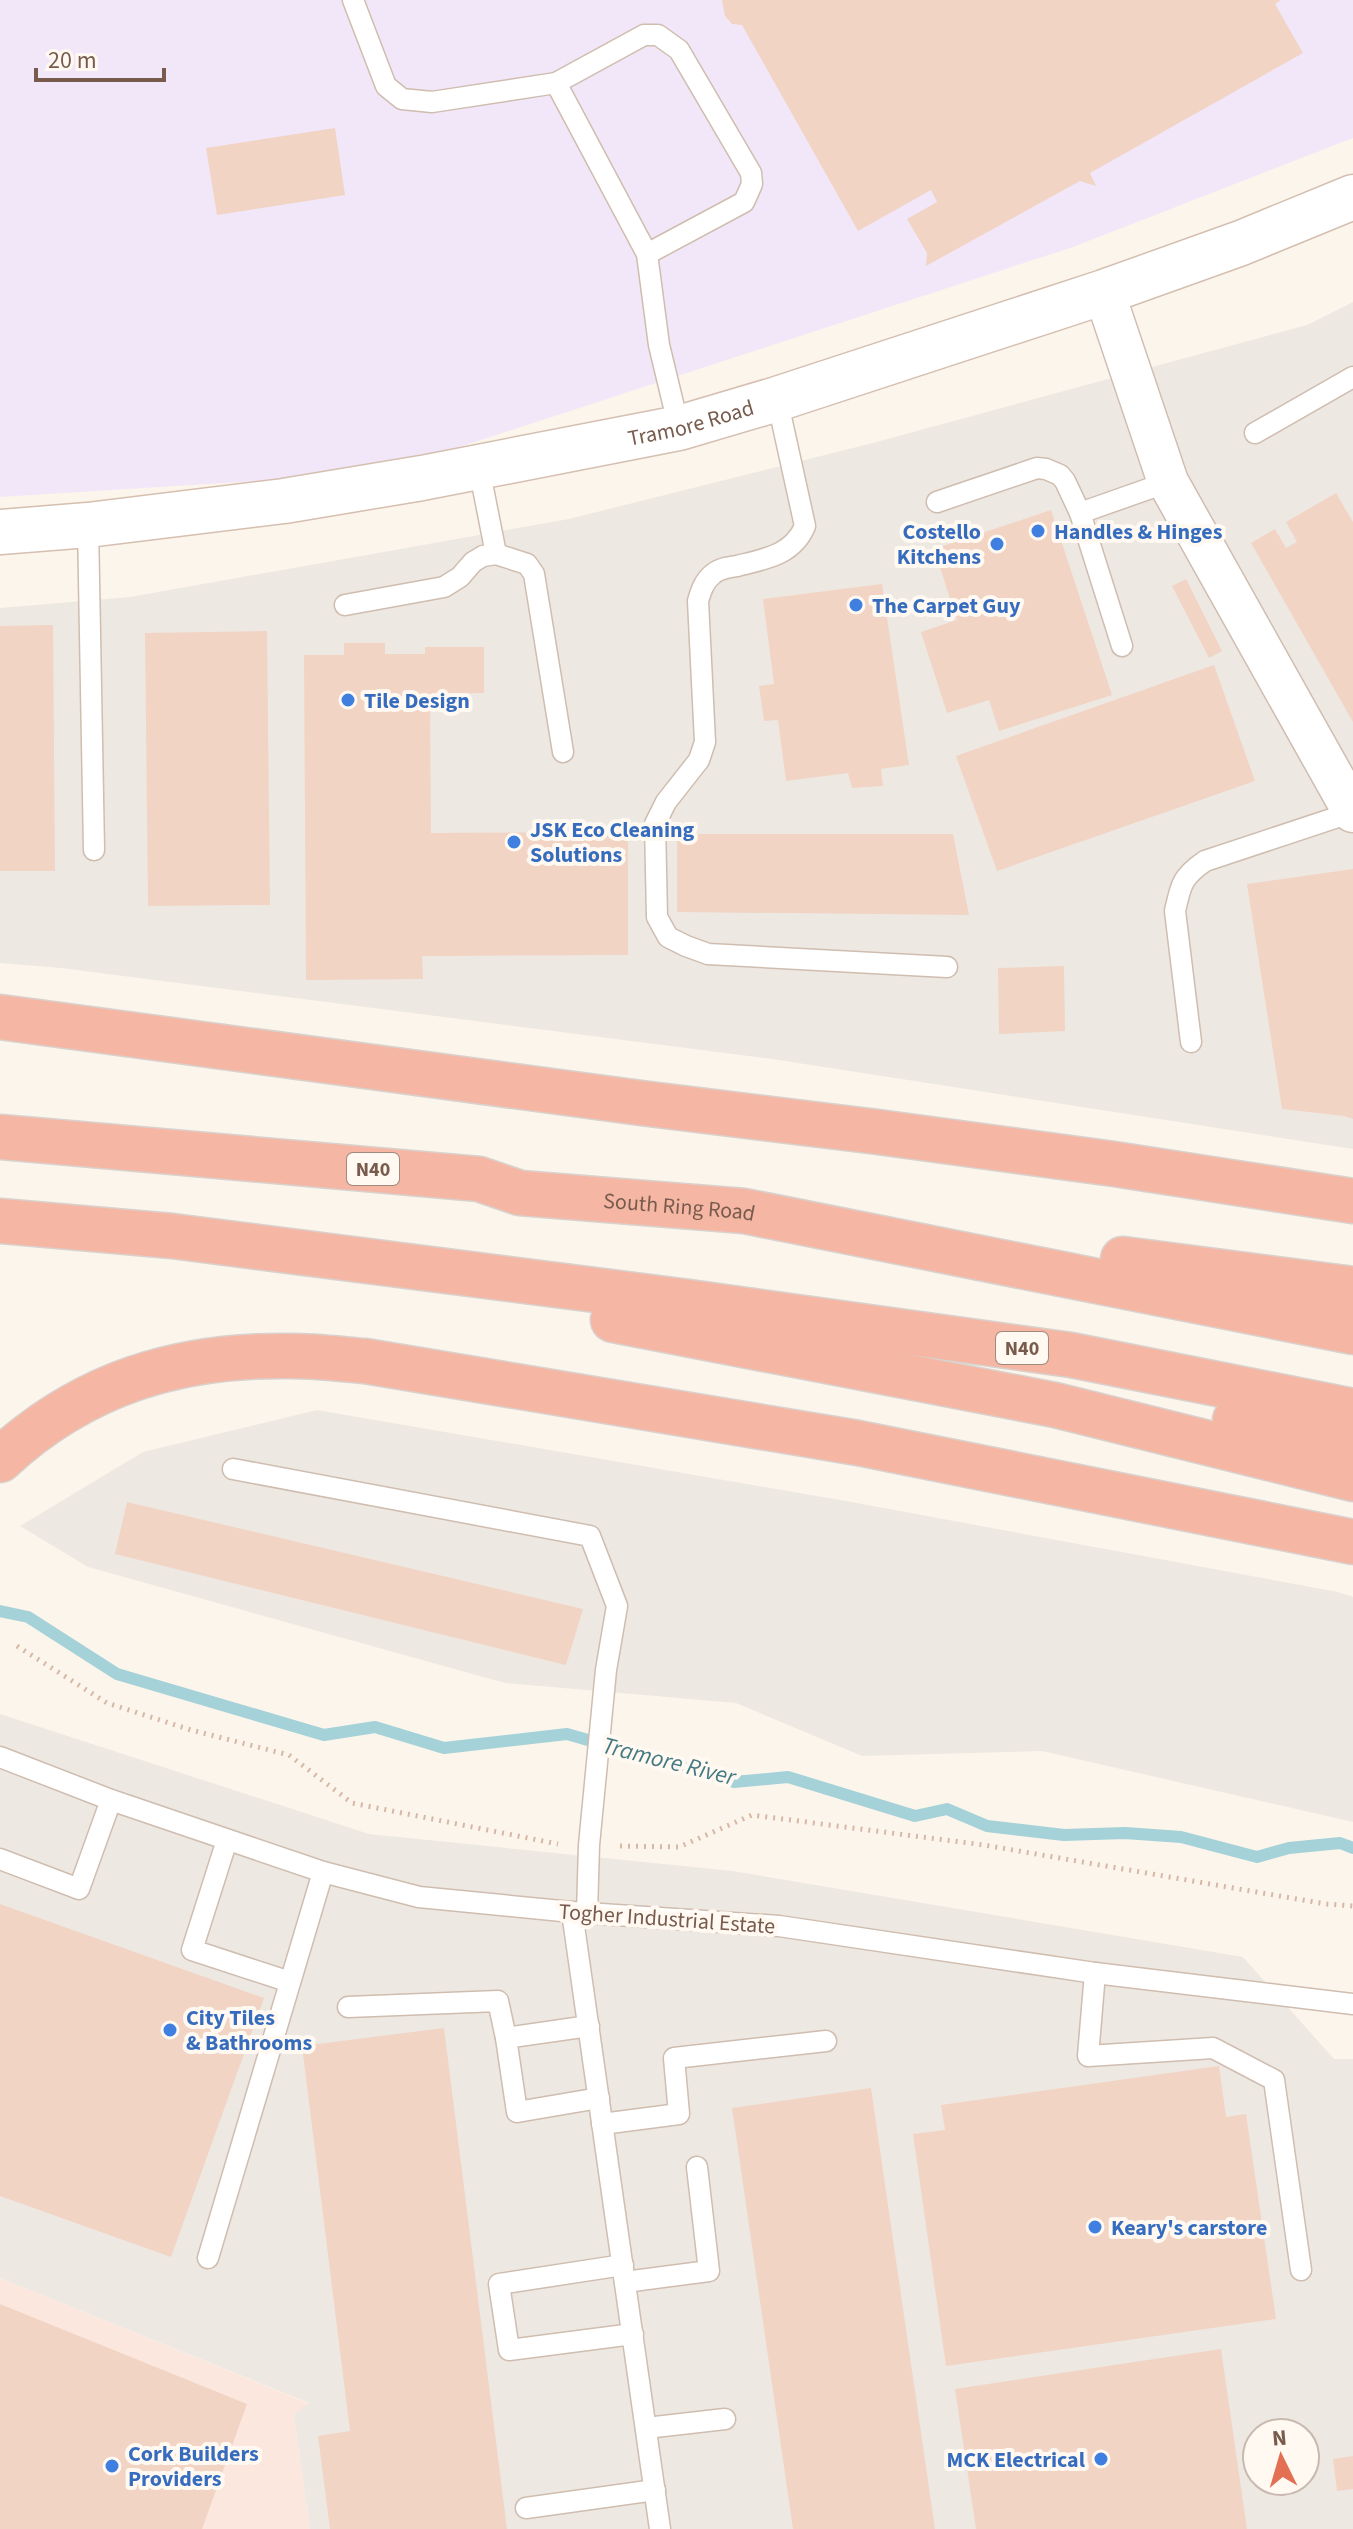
<svg xmlns="http://www.w3.org/2000/svg" width="1353" height="2529" font-family="'Source Sans 3',sans-serif">
<rect width="100%" height="100%" fill="#fcf5eb"/>
<polygon fill="#fce7df" points="0,2278 310,2404 294,2415 310,2529 0,2529"/>
<g fill="#eee8e3" fill-rule="evenodd">
<polygon points="1353,302 1353,1149 772,1059 61,968 0,963 0,608 130,597 569,519 869,444 1307,325"/>
<polygon points="317,1410 846,1501 1338,1592 1353,1597 1353,1822 1042,1751 862,1756 736,1703 505,1683 88,1567 20,1526 143,1452"/>
<path d="M0 1714 369 1834 733 1871 1243 1957 1334 2059H1353V2529H310L294 2415 309 2403 0 2278ZM1257 2433H1305V2481H1257Z"/>
</g>
<polygon fill="#f2e7f9" points="0,0 1353,0 1353,138 1073,247 435,455 270,480 0,497"/>
<g fill="none" stroke-linecap="round" stroke-linejoin="round">
<polyline stroke="#a5d1d8" stroke-width="12" points="0,1611 28,1617 117,1674 324,1735 375,1727 444,1748 567,1734 734,1782 788,1777 915,1816 947,1809 987,1826 1064,1835 1125,1833 1181,1837 1257,1857 1289,1848 1340,1843 1353,1848"/>
</g>
<g fill="#f1d4c3">
<polygon points="722,0 1281,0 1275,4 1303,53 1090,173 1096,186 1080,181 926,266 927,253 907,219 937,202 931,190 858,231 742,25 732,24 725,16"/>
<polygon points="335,128 345,195 217,215 206,148"/>
<polygon points="1336,493 1353,522 1353,722 1251,543 1275,529 1286,548 1297,542 1286,522"/>
<polygon points="1051,510 1112,695 999,731 989,700 947,713 921,632 957,620 934,549"/>
<polygon points="1186,579 1222,651 1209,658 1172,586"/>
<polygon points="882,584 909,765 881,769 883,786 852,788 848,773 786,781 778,720 764,721 759,686 774,684 763,599"/>
<polygon points="53,625 55,871 0,871 0,626"/>
<polygon points="267,631 270,905 148,906 145,633"/>
<polygon points="344,643 385,643 385,654 425,654 425,647 484,647 484,693 430,694 431,833 628,832 628,955 422,956 423,979 306,980 304,655 344,655"/>
<polygon points="1214,665 1255,781 997,871 956,756"/>
<polygon points="677,834 953,834 969,915 677,912"/>
<polygon points="1353,869 1353,1119 1344,1116 1282,1109 1247,884"/>
<polygon points="1064,966 1065,1031 999,1034 998,968"/>
<polygon points="127,1502 583,1609 566,1665 115,1554"/>
<polygon points="0,1904 264,1998 171,2257 0,2196"/>
<polygon points="444,2028 507,2529 330,2529 318,2436 350,2431 302,2046"/>
<polygon points="1219,2066 1226,2117 1246,2114 1276,2319 946,2366 913,2134 945,2130 941,2105"/>
<polygon points="871,2088 935,2529 793,2529 732,2108"/>
<polygon points="0,2304 247,2404 202,2529 0,2529"/>
<polygon points="1221,2349 1247,2529 976,2529 955,2389"/>
<polygon points="1353,2456 1353,2489 1337,2491 1333,2459"/>
</g>
<g fill="none" stroke-linecap="round" stroke-linejoin="round">
<defs>
<g id="lane">
<polyline points="353,0 386,86 402,99 432,102 556,83 647,254 659,345 679,428"/>
<polyline points="556,83 644,35 658,35 679,50 751,173 752,184 744,202 647,254"/>
<path d="M777 399 805 526C793 555 765 559 737 566 729 567 720 568 713 574 704 581 701 591 698 601L705 742 699 760 666 802 655 824 657 917 668 937 686 946 708 954 947 967"/>
<polyline points="1255,433 1353,377"/>
<polyline points="937,502 1037,468 1046,469 1060,475 1065,481 1080,513 1122,646"/>
<polyline points="1080,513 1168,482"/>
<polyline points="88,525 94,850"/>
<polyline points="496,554 527,564 534,574 563,752"/>
<polyline points="345,605 444,587 460,577 473,562 483,556 496,554 479,468"/>
<path d="M1191 1042 1175 911C1181 884 1182 877 1205 861L1353 812"/>
<polyline points="233,1469 590,1536 617,1606 606,1670 589,1845 587,1913"/>
<polyline points="0,1757 111,1800 323,1872 419,1897 572,1912 779,1926 1095,1973 1353,2004"/>
<polyline points="227,1840 192,1950 290,1982"/>
<polyline points="0,1859 79,1889 111,1800"/>
<polyline points="572,1912 660,2529"/>
<polyline points="1095,1973 1088,2056 1213,2048 1274,2080 1301,2270"/>
<polyline points="348,2007 498,2001 506,2038 589,2026"/>
<polyline points="506,2038 517,2112 599,2098"/>
<polyline points="602,2124 679,2114 674,2058 826,2041"/>
<polyline points="208,2258 323,1872"/>
<polyline points="623,2265 499,2284 509,2350 633,2334"/>
<polyline points="625,2282 709,2271 697,2167"/>
<polyline points="646,2428 725,2419"/>
<polyline points="526,2508 655,2490"/>
</g>
<polyline id="street" points="1104,292 1168,482 1353,812"/>
<g id="secondary">
<path id="s1" d="M0 532 88 525 284 501 422 478 679 428 777 399 1104 292 1241 243 1353 197"/>
</g>
<g id="highway">
<polyline points="0,1017 641,1103 878,1132 1114,1164 1353,1201"/>
<path id="s2" d="M0 1137 479 1179 520 1193 744 1211 1353 1332"/>
<polyline points="0,1221 172,1236 689,1302 1071,1355 1353,1411"/>
<polyline points="1123,1259 1353,1289"/>
<polyline points="613,1320 1055,1405 1353,1479"/>
<polyline points="1235,1420 1353,1445"/>
<path d="M0 1460C83 1383 179 1354 291 1356 316 1356 340 1359 365 1361L858 1443 1353 1542"/>
</g>
</defs>
<use href="#lane" stroke="#cfbdaf" stroke-width="23"/>
<use href="#street" stroke="#cfbdaf" stroke-width="43"/>
<use href="#secondary" stroke="#d5bfb0" stroke-width="47"/>
<use href="#highway" stroke="#d9d1cd" stroke-width="47"/>
<g stroke="#d7b7a5" stroke-width="5" stroke-dasharray="2 6" stroke-linecap="butt">
<polyline points="17,1646 107,1703 191,1730 289,1755 352,1803 558,1844"/>
<polyline points="620,1846 679,1847 752,1815 984,1845 1326,1904 1353,1906"/>
</g>
<use href="#lane" stroke="#fff" stroke-width="20"/>
<use href="#street" stroke="#fff" stroke-width="40"/>
<use href="#secondary" stroke="#fff" stroke-width="44"/>
<use href="#highway" stroke="#f5b7a4" stroke-width="44"/>
</g>
<g fill="#3f7fe0" stroke="#fff9f2" stroke-width="3">
<circle cx="1038" cy="531" r="8"/>
<circle cx="997" cy="544" r="8"/>
<circle cx="856" cy="605" r="8"/>
<circle cx="348" cy="700" r="8"/>
<circle cx="514" cy="842" r="8"/>
<circle cx="170" cy="2030" r="8"/>
<circle cx="1095" cy="2227" r="8"/>
<circle cx="1101" cy="2459" r="8"/>
<circle cx="112" cy="2466" r="8"/>
</g>
<g text-anchor="middle" stroke-width="8" stroke-linejoin="round" paint-order="stroke">
<g fill="#fff9f2" stroke="#a08a7e" stroke-width="2">
<rect x="347" y="1153" width="52" height="32" rx="6"/>
<rect x="996" y="1332" width="52" height="32" rx="6"/>
</g>
<g font-size="20" font-weight="bold" fill="#785b4d">
<text x="373" y="1176">N40</text>
<text x="1022" y="1355">N40</text>
</g>
<g font-size="22" fill="#785b4d" stroke="#fff9f2">
<text dy="8" stroke="none"><textPath href="#s1" startOffset="700">Tramore Road</textPath></text>
<text dy="8" stroke="none"><textPath href="#s2" startOffset="684">South Ring Road</textPath></text>
<text transform="translate(667 1918) rotate(4)" y="8">Togher Industrial Estate</text>
</g>
<g font-size="22" font-weight="bold" fill="#366cbe" stroke="#fff9f2" text-anchor="start">
<text x="981" y="539" text-anchor="end">Costello<tspan x="981" dy="25">Kitchens</tspan></text>
<text x="1054" y="539">Handles &amp; Hinges</text>
<text x="872" y="613">The Carpet Guy</text>
<text x="364" y="708">Tile Design</text>
<text x="530" y="837">JSK Eco Cleaning<tspan x="530" dy="25">Solutions</tspan></text>
<text x="186" y="2025">City Tiles<tspan x="186" dy="25">&amp; Bathrooms</tspan></text>
<text x="1111" y="2235">Keary's carstore</text>
<text x="128" y="2461">Cork Builders<tspan x="128" dy="25">Providers</tspan></text>
<text x="1085" y="2467" text-anchor="end">MCK Electrical</text>
</g>
<g font-size="24" font-style="italic" fill="#447a83" stroke="#fff9f2">
<text transform="translate(669 1761) rotate(14)" y="8">Tramore River</text>
</g>
</g>
<g transform="translate(1281 2457) rotate(355)"><circle r="38" fill="#fff9f2" stroke="#c9bab0" stroke-width="2"/>
<path d="M0-6L14 30L0 20L-14 30Z" fill="#e37053"/>
<text y="-12" font-size="22" font-weight="bold" text-anchor="middle" fill="#785b4d">N</text>
</g>
<path d="M36 68v12h128v-12" fill="none" stroke="#785b4d" stroke-width="4"/>
<text x="48" y="68" font-size="24" fill="#785b4d" stroke="#fff9f2" stroke-width="6" paint-order="stroke">20 m</text>
</svg>
